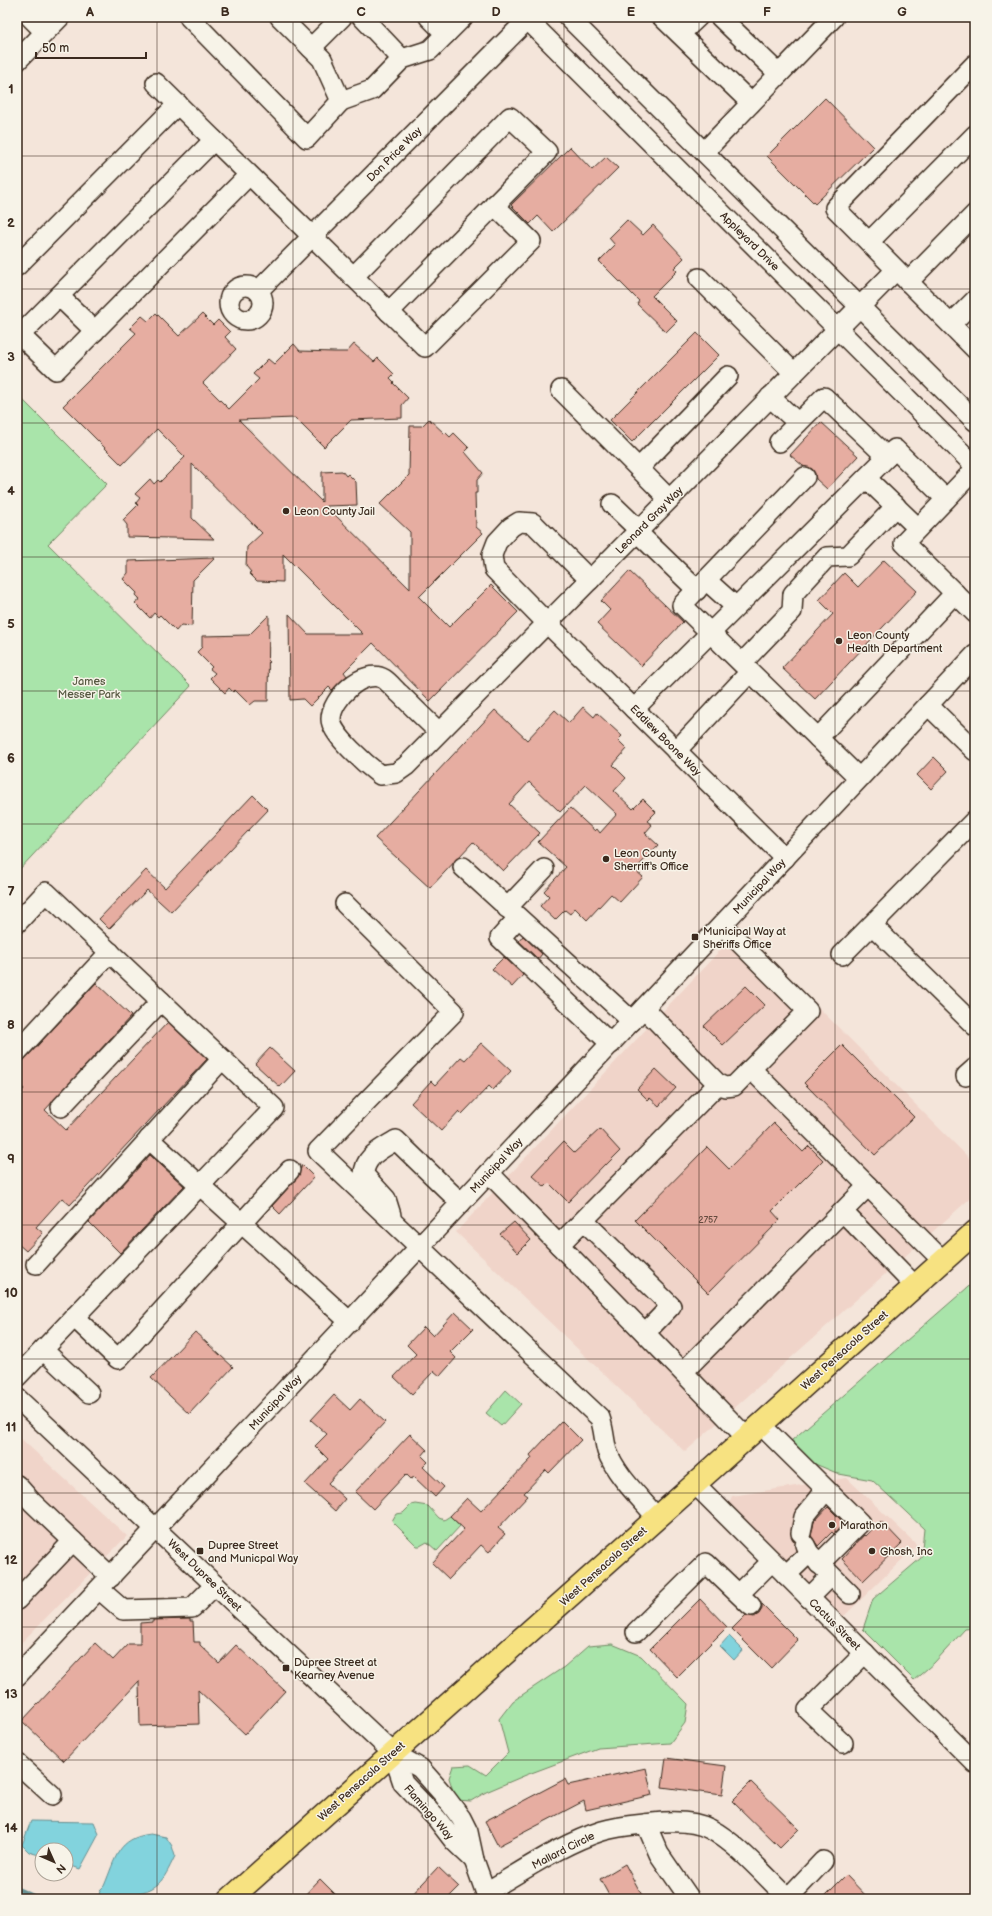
<svg xmlns="http://www.w3.org/2000/svg" width="992" height="1916" font-family="'Balsamiq Sans',sans-serif">
<rect width="100%" height="100%" fill="#f4e5da"/>
<filter id="ink" filterUnits="userSpaceOnUse"><feTurbulence type="fractalNoise" baseFrequency=".025" numOctaves="2"/><feDisplacementMap in="SourceGraphic" scale="8" xChannelSelector="R" yChannelSelector="G"/><feConvolveMatrix kernelMatrix="1 2 1 2 8 2 1 2 1" color-interpolation-filters="sRGB"/></filter>
<g filter="url(#ink)">
<g fill="#f0d4c9">
<polygon points="740,929 975,1164 975,1194 685,1452 456,1232"/>
<polygon points="17,1435 127,1536 17,1647"/>
<polygon points="847,1478 917,1545 841,1619 729,1503 732,1496"/>
</g>
<g fill="#a9e4aa" stroke="#728764">
<polygon points="17,394 107,484 48,544 191,686 17,872"/>
<polygon points="975,1281 975,1628 965,1629 934,1663 914,1680 863,1629 873,1599 921,1558 924,1529 872,1480 839,1474 808,1461 791,1441"/>
<polygon points="506,1390 521,1404 501,1426 486,1413"/>
<polygon points="415,1504 428,1506 439,1518 444,1520 450,1516 460,1526 437,1551 427,1542 420,1546 417,1546 392,1521 396,1514 403,1513 411,1505"/>
<polygon points="612,1644 641,1656 688,1704 685,1723 670,1743 598,1748 526,1775 486,1792 471,1801 456,1800 449,1778 453,1766 470,1765 486,1775 508,1753 499,1719 513,1701 564,1667 588,1646"/>
</g>
<g fill="#82d3dd" stroke="#668f91">
<polygon points="729,1636 743,1650 734,1660 720,1646"/>
<polygon points="31,1821 94,1822 99,1834 80,1869 66,1864 66,1850 42,1850 42,1856 29,1852 22,1845"/>
<path d="M151 1834 166 1837 172 1846 175 1856C162 1883 159 1890 128 1895L126 1899H102L99 1896 100 1890 104 1886C116 1858 117 1838 151 1834Z"/>
</g>
<g fill="none" stroke-linecap="round" stroke-linejoin="round">
<polyline stroke="#668f91" stroke-width="4.5" points="17,1889 40,1899"/>
</g>
<g fill="#e6ada1" stroke="#3b2a1e">
<polygon points="825,98 873,147 815,204 767,156"/>
<polygon points="570,147 592,170 606,157 618,168 553,232 538,216 530,224 511,205"/>
<polygon points="627,220 643,235 653,225 684,258 674,268 677,271 652,296 677,321 666,332 637,304 639,301 599,261 615,245 609,238"/>
<polygon points="156,313 179,336 202,314 213,325 218,320 230,332 225,337 236,349 203,383 229,409 259,379 253,374 268,359 274,364 294,344 300,351 334,352 347,352 354,344 374,362 378,358 394,374 390,378 394,382 393,383 408,398 402,405 402,418 351,420 324,447 295,418 239,420 322,502 322,472 342,471 346,476 348,474 356,482 357,505 326,506 410,589 410,532 380,504 409,475 410,426 422,426 429,419 445,434 446,433 450,437 454,433 469,448 465,452 483,473 477,480 477,493 475,493 476,527 483,533 419,597 449,627 491,585 518,612 430,701 373,643 344,672 347,676 332,690 329,687 310,706 303,699 290,700 289,614 308,634 363,634 283,554 283,582 257,581 249,573 251,572 246,566 247,547 262,533 192,464 192,518 214,539 127,537 127,525 123,520 138,505 136,503 140,498 135,494 150,479 154,484 158,480 160,482 185,457 157,429 122,465 63,406 136,333 130,328 142,316 148,321"/>
<polygon points="697,333 719,355 632,442 610,420"/>
<polygon points="821,422 858,456 827,489 816,479 815,474 812,469 803,466 790,455"/>
<polygon points="215,558 193,580 192,626 181,625 176,631 160,615 158,617 154,613 150,618 135,603 140,599 136,595 137,593 123,579 128,573 128,561"/>
<polygon points="884,560 917,591 815,699 782,668 833,614 819,600 844,573 858,587"/>
<polygon points="629,571 683,622 641,666 597,624 610,610 601,601"/>
<polygon points="269,615 268,701 255,701 250,705 235,690 233,692 229,688 225,693 210,678 215,673 210,669 212,667 197,652 202,647 202,636 249,635"/>
<polygon points="583,707 594,717 597,713 622,736 618,740 627,749 613,765 626,778 614,791 633,809 643,799 656,812 647,821 652,825 645,833 658,845 635,870 643,877 620,902 611,894 587,920 575,908 570,914 565,910 555,920 540,906 549,896 544,891 566,867 538,842 570,808 595,831 597,829 600,833 617,814 586,785 560,812 529,782 509,804 540,833 503,871 473,842 430,888 375,838 495,710 527,740 555,710 569,723"/>
<polygon points="934,757 948,771 931,789 917,775"/>
<polygon points="253,795 268,810 171,912 147,890 109,929 99,919 146,870 165,888"/>
<polygon points="523,936 542,954 538,959 519,941"/>
<polygon points="504,957 523,975 512,987 492,969"/>
<polygon points="96,983 131,1016 45,1110 66,1130 168,1022 207,1059 70,1205 62,1198 36,1227 43,1233 26,1251 17,1243 17,1096 24,1089 17,1082 17,1063 25,1059"/>
<polygon points="746,986 765,1005 723,1045 704,1026"/>
<polygon points="481,1043 511,1071 493,1090 489,1086 462,1114 459,1111 441,1131 411,1103 431,1081 435,1085 461,1057 465,1060"/>
<polygon points="842,1045 914,1117 875,1155 804,1083"/>
<polygon points="270,1048 295,1071 280,1087 255,1064"/>
<polygon points="656,1069 676,1088 659,1106 650,1098 648,1100 637,1089"/>
<polygon points="774,1123 803,1152 809,1146 823,1160 772,1211 780,1220 708,1293 635,1220 707,1147 729,1169"/>
<polygon points="600,1129 620,1151 606,1165 605,1164 568,1202 549,1183 545,1187 532,1175 563,1142 574,1153"/>
<polygon points="150,1155 184,1186 120,1253 89,1222"/>
<polygon points="302,1165 314,1177 280,1214 272,1206 298,1177"/>
<polygon points="514,1222 531,1240 518,1253 500,1234"/>
<polygon points="455,1312 473,1329 450,1352 456,1358 440,1376 434,1371 412,1394 394,1377 416,1354 407,1345 424,1327 433,1336"/>
<polygon points="195,1332 233,1367 189,1414 151,1378"/>
<polygon points="334,1395 350,1410 360,1399 385,1422 328,1483 345,1499 335,1511 305,1484 328,1459 315,1446 327,1434 311,1420"/>
<polygon points="562,1421 581,1440 549,1473 546,1470 524,1493 528,1496 498,1528 505,1534 489,1552 481,1545 449,1579 432,1563 464,1529 450,1516 467,1498 481,1511 532,1458 530,1455"/>
<polygon points="410,1434 427,1450 422,1456 428,1462 423,1467 444,1487 435,1497 414,1477 411,1479 406,1474 373,1509 355,1492"/>
<polygon points="828,1507 844,1523 834,1534 832,1532 818,1546 811,1536 814,1522"/>
<polygon points="881,1521 902,1543 863,1581 842,1559 864,1535 865,1536"/>
<polygon points="700,1599 727,1627 677,1677 650,1649"/>
<polygon points="762,1604 798,1640 771,1668 732,1629 746,1615 754,1617 759,1614 762,1609"/>
<polygon points="190,1619 190,1621 193,1621 194,1642 200,1642 200,1645 219,1663 236,1645 285,1691 245,1734 198,1690 199,1724 140,1726 139,1681 64,1761 22,1721 95,1643 113,1660 128,1644 140,1644 140,1623 153,1622 153,1620"/>
<polygon points="666,1758 726,1766 722,1795 662,1787"/>
<polygon points="646,1768 652,1795 586,1810 584,1801 498,1846 485,1821 565,1779 568,1785"/>
<polygon points="751,1782 799,1829 780,1848 732,1801"/>
<polygon points="625,1864 644,1899 611,1899 600,1879"/>
<polygon points="438,1867 459,1887 447,1899 408,1899"/>
<polygon points="846,1875 869,1899 822,1899"/>
<polygon points="320,1879 340,1899 301,1899"/>
</g>
<g fill="none" stroke-linecap="round" stroke-linejoin="round">
<defs>
<g id="minor">
<polyline points="30,17 45,32"/>
<polyline points="189,17 307,138 341,101 322,59 280,17"/>
<polyline points="429,17 446,34"/>
<polyline points="525,17 975,466"/>
<polyline points="568,17 975,421"/>
<polyline points="662,17 751,103"/>
<polyline points="720,17 779,74"/>
<polyline points="680,34 698,17"/>
<polyline points="311,48 342,17"/>
<polyline points="402,59 430,50 463,17"/>
<polyline points="17,61 60,17"/>
<polyline points="975,64 835,208 975,349"/>
<polyline points="156,83 425,347 531,241 494,205"/>
<polyline points="341,101 372,90 402,59 362,17"/>
<polyline points="704,152 834,17"/>
<polyline points="869,242 975,135"/>
<polyline points="17,266 178,104"/>
<polyline points="353,277 510,117 547,152 389,312"/>
<polyline points="699,278 794,373"/>
<polyline points="908,282 975,214"/>
<circle cx="246" cy="303" r="17"/>
<polyline points="258,291 530,17"/>
<polyline points="59,296 95,331"/>
<polyline points="951,324 975,300"/>
<polyline points="17,332 56,370 249,175"/>
<polyline points="20,335 214,140"/>
<polyline points="561,390 669,499"/>
<polyline points="770,397 798,423"/>
<polyline points="779,442 824,397 887,457"/>
<polyline points="639,468 728,376"/>
<polyline points="975,469 904,543 975,613"/>
<polyline points="805,477 682,605 859,778"/>
<polyline points="866,478 918,528"/>
<polyline points="612,504 639,530"/>
<polyline points="637,532 697,590"/>
<polyline points="590,580 533,523 519,522 511,527 497,542 492,555 494,569 547,623 785,858"/>
<polyline points="706,580 736,607"/>
<polyline points="742,663 792,611 793,594 827,557 848,556 896,506"/>
<polyline points="928,705 975,751"/>
<polyline points="634,709 895,449 946,499"/>
<path d="M439 732C426 720 413 707 400 694 395 690 390 683 384 679 364 667 331 699 331 719 331 735 368 766 380 775L396 773 406 766 896 270"/>
<polyline points="818,738 955,593"/>
<polyline points="676,751 750,672"/>
<polyline points="463,867 632,1021"/>
<path d="M345 904 454 1012 318 1151 600 1418C604 1429 604 1441 607 1451 617 1477 640 1497 657 1518"/>
<polyline points="507,908 544,869"/>
<polyline points="518,918 500,938 611,1044"/>
<polyline points="17,923 46,892 274,1108 17,1377"/>
<polyline points="872,925 975,1026"/>
<polyline points="842,955 975,820"/>
<polyline points="644,1008 718,1084 725,1087 734,1086 808,1011 722,925"/>
<polyline points="17,1052 110,952"/>
<polyline points="751,1069 943,1261"/>
<polyline points="966,1076 975,1068"/>
<polyline points="61,1107 161,1001"/>
<polyline points="149,1139 350,1322"/>
<polyline points="489,1173 747,1438"/>
<polyline points="843,1212 915,1286"/>
<path d="M391 1215 386 1199 364 1175C364 1156 382 1149 396 1140L461 1203"/>
<polyline points="584,1221 671,1306 645,1333"/>
<polyline points="559,1245 718,1084"/>
<polyline points="36,1264 222,1059"/>
<polyline points="74,1317 118,1359 290,1170"/>
<polyline points="43,1350 89,1393"/>
<polyline points="683,1372 868,1186"/>
<polyline points="17,1398 393,1753 420,1768 443,1794 461,1818 468,1832 474,1860 488,1899"/>
<polyline points="761,1425 860,1523 819,1564"/>
<polyline points="695,1484 975,1763"/>
<polyline points="17,1485 32,1502 111,1577"/>
<polyline points="801,1533 804,1517 826,1490"/>
<polyline points="805,1545 809,1553 850,1594"/>
<polyline points="786,1575 809,1553"/>
<polyline points="99,1589 123,1610 192,1608 215,1585"/>
<polyline points="739,1594 772,1561"/>
<polyline points="809,1598 831,1576"/>
<polyline points="17,1600 73,1541"/>
<polyline points="636,1632 706,1563 751,1606"/>
<polyline points="17,1676 975,655"/>
<polyline points="843,1743 808,1710 865,1653"/>
<polyline points="393,1753 403,1783 437,1819 454,1841 474,1860"/>
<polyline points="17,1763 52,1795"/>
<polyline points="646,1824 659,1854 690,1899"/>
<path d="M486 1892C523 1871 561 1844 602 1831 618 1826 636 1825 653 1823 671 1821 693 1820 710 1829 737 1843 766 1877 789 1899"/>
<polyline points="788,1898 823,1861"/>
</g>
<polyline id="major" points="230,1899 695,1484 975,1232"/>
</defs>
<use href="#minor" stroke="#3b2a1e" stroke-width="22"/>
<use href="#major" stroke="#3b2a1e" stroke-width="25"/>
<use href="#minor" stroke="#f7f3e8" stroke-width="19"/>
<use href="#major" stroke="#f7e281" stroke-width="22"/>
</g>
</g>
<path fill="none" stroke="#3b2a1e" stroke-width="1" stroke-opacity="0.55" d="M157 17V1899M293 17V1899M428 17V1899M564 17V1899M699 17V1899M835 17V1899M17 156H975M17 289H975M17 423H975M17 557H975M17 691H975M17 824H975M17 958H975M17 1092H975M17 1225H975M17 1359H975M17 1493H975M17 1627H975M17 1760H975"/>
<g fill="#3b2a1e" stroke="#f7f3e8" stroke-width="1.5">
<circle cx="286" cy="511" r="4"/>
<circle cx="839" cy="641" r="4"/>
<circle cx="606" cy="859" r="4"/>
<rect x="691" y="933" width="8" height="8" rx="2"/>
<circle cx="832" cy="1525" r="4"/>
<rect x="196" y="1547" width="8" height="8" rx="2"/>
<circle cx="872" cy="1551" r="4"/>
<rect x="282" y="1664" width="8" height="8" rx="2"/>
</g>
<g text-anchor="middle" stroke-width="3" stroke-linejoin="round" paint-order="stroke">
<g font-size="9" fill="#664b3f">
<text x="708" y="1223">2757</text>
</g>
<g font-size="11" fill="#3b2a1e" stroke="#f7f3e8">
<text transform="translate(394 154) rotate(-45)" y="4">Don Price Way</text>
<text transform="translate(750 241) rotate(45)" y="4">Appleyard Drive</text>
<text transform="translate(649 520) rotate(-45)" y="4">Leonard Gray Way</text>
<text transform="translate(666 740) rotate(45)" y="4">Eddiew Boone Way</text>
<text transform="translate(759 886) rotate(-47)" y="4">Municipal Way</text>
<text transform="translate(496 1165) rotate(-47)" y="4">Municipal Way</text>
<text transform="translate(844 1350) rotate(-42)" y="4">West Pensacola Street</text>
<text transform="translate(275 1402) rotate(-47)" y="4">Municipal Way</text>
<text transform="translate(603 1566) rotate(-42)" y="4">West Pensacola Street</text>
<text transform="translate(205 1575) rotate(44)" y="4">West Dupree Street</text>
<text transform="translate(835 1624) rotate(45)" y="4">Cactus Street</text>
<text transform="translate(361 1781) rotate(-42)" y="4">West Pensacola Street</text>
<text transform="translate(429 1812) rotate(49)" y="4">Flamingo Way</text>
<text transform="translate(563 1850) rotate(-27)" y="4">Mallard Circle</text>
</g>
<g font-size="11" fill="#3b2a1e" stroke="#f7f3e8" text-anchor="start">
<text x="294" y="515">Leon County Jail</text>
<text x="847" y="639">Leon County<tspan x="847" dy="13">Health Department</tspan></text>
<text x="614" y="857">Leon County<tspan x="614" dy="13">Sherriff's Office</tspan></text>
<text x="703" y="935">Municipal Way at<tspan x="703" dy="13">Sheriffs Office</tspan></text>
<text x="840" y="1529">Marathon</text>
<text x="208" y="1549">Dupree Street<tspan x="208" dy="13">and Municpal Way</tspan></text>
<text x="880" y="1555">Ghosh, Inc</text>
<text x="294" y="1666">Dupree Street at<tspan x="294" dy="13">Kearney Avenue</tspan></text>
</g>
<g font-size="11" fill="#565841" stroke="#f7f3e8">
<text x="89" y="685">James<tspan x="89" dy="13">Messer Park</tspan></text>
</g>
</g>
<rect width="992" height="1916" fill="none" stroke="#f7f3e8" stroke-width="44"/>
<g transform="translate(54 1862) rotate(135)"><circle r="19" fill="#f7f3e8" stroke="#aca397"/>
<path d="M0-3L7 15L0 10L-7 15Z" fill="#3b2a1e"/>
<text y="-6" font-size="11" font-weight="bold" text-anchor="middle" fill="#3b2a1e">N</text>
</g>
<path d="M36 52v6h110v-6" fill="none" stroke="#3b2a1e" stroke-width="2"/>
<text x="42" y="52" font-size="12" fill="#3b2a1e" stroke="#f7f3e8" stroke-width="3" paint-order="stroke">50 m</text>
<rect x="22" y="22" width="948" height="1872" fill="none" stroke="#3b2a1e" stroke-width="1.5"/>
<g font-size="13" text-anchor="middle" font-weight="bold" fill="#3b2a1e">
<text x="90" y="16">A</text>
<text x="225" y="16">B</text>
<text x="361" y="16">C</text>
<text x="496" y="16">D</text>
<text x="631" y="16">E</text>
<text x="767" y="16">F</text>
<text x="902" y="16">G</text>
<text x="11" y="93">1</text>
<text x="11" y="227">2</text>
<text x="11" y="361">3</text>
<text x="11" y="495">4</text>
<text x="11" y="628">5</text>
<text x="11" y="762">6</text>
<text x="11" y="896">7</text>
<text x="11" y="1029">8</text>
<text x="11" y="1163">9</text>
<text x="11" y="1297">10</text>
<text x="11" y="1431">11</text>
<text x="11" y="1564">12</text>
<text x="11" y="1698">13</text>
<text x="11" y="1832">14</text>
</g>
</svg>
